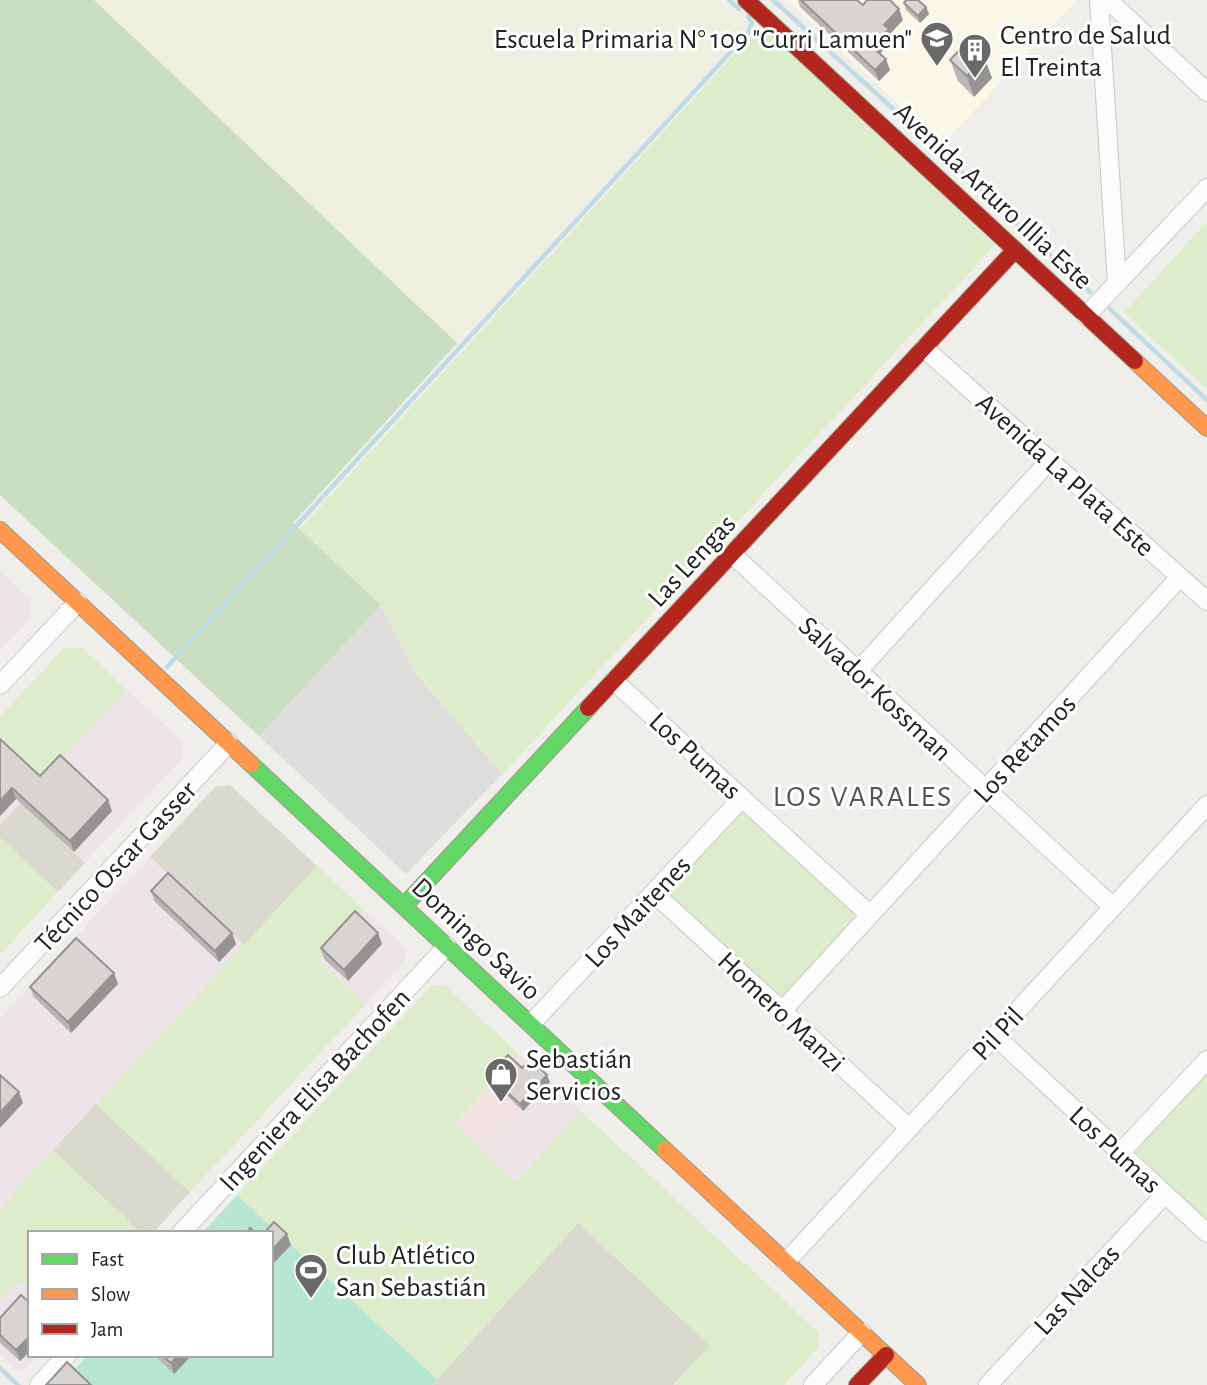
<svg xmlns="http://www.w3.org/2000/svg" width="1207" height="1385" font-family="'Alegreya Sans',sans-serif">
<rect width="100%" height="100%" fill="#f0eeeb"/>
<polygon fill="#dfdedc" points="381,605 417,675 502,774 406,874 259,736"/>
<polygon fill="#f1e3e1" points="519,1054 550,1082 484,1152 454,1123"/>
<g fill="#ede4e9">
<polygon points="0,571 31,600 31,618 0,651"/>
<polygon points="127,690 183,741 183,757 85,863 21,803 0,825 0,746 40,783"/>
<polygon points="150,857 244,945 0,1208 0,1018"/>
<polygon points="365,910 406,948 405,961 366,1004 319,960"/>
<polygon points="550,1082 581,1111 515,1182 484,1152"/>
<polygon points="20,1280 30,1289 30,1355 39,1355 26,1369 14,1370 0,1356 0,1302"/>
</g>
<polygon fill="#f8f7e8" points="787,0 1077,0 942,145"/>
<g fill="#d9d9cd">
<polygon points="230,785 317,866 244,945 150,857 215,787"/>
<polygon points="21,803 85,863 58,892 0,838 0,825"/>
<polygon points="96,1104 190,1192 153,1233 141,1233 53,1150"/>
<polygon points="578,1223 710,1345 673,1385 432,1385"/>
</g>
<polygon fill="#efefdf" points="94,0 719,0 747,26 457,343"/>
<g fill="#ddeccb">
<polygon points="760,26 995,245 502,774 417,675 381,605 300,529"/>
<polygon points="1207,222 1207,389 1124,312"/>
<polygon points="64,648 82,648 127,690 39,783 0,746 0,716"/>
<polygon points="739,813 747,813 854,914 853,922 783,995 775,995 669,896 670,886"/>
<polygon points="0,838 58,892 0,954"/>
<polygon points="317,866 365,910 319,960 366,1004 190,1192 96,1104"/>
<polygon points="445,985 519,1054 454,1123 515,1182 581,1111 819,1333 819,1347 784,1385 673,1385 710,1345 578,1223 437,1379 237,1195 431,986"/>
<polygon points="1207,1070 1207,1217 1203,1217 1136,1152 1137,1145"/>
<polygon points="53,1150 141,1233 30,1233 30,1289 20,1281 0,1302 0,1208"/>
</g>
<polygon fill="#cbdec1" points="0,0 94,0 457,343 293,523 381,605 259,736 0,495"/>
<polygon fill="#b7e6d2" points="237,1195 437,1379 432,1385 60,1385 88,1355 271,1355 271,1233 202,1233"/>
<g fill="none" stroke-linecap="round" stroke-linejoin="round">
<g stroke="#bfdbe3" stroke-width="4.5">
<polyline points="729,0 739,9"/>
<polyline points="773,0 923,136"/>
<polyline points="952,163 1090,292"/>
<polyline points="1110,309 1207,400"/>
<polyline points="167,667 748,33 752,23 748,17"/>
<polyline points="0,1368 18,1385"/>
</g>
<defs>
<g id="street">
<polyline points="1099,0 1117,284"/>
<polyline points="1108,0 1207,92"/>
<polyline points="1086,316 1207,188"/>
<polyline points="924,348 1207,601"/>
<polyline points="732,554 1113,907"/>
<polyline points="858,671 1050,460"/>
<polyline points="614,681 870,915"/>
<polyline points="0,685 78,602"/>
<polyline points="654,893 909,1128"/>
<polyline points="0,988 229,743"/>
<polyline points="782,1011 1180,577"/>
<polyline points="531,1024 742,798"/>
<polyline points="995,1036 1207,1233"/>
<polyline points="1120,1153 1207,1060"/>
<polyline points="181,1233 447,946"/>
<polyline points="786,1262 1207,805"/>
<polyline points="39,1385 67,1355"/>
<polyline points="813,1385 862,1332"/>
<polyline points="988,1385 1165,1194"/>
</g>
<g id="fast">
<polyline points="251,764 665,1150"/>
<polyline points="404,906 588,708"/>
</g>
<g id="slow">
<polyline points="1135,361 1207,428"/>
<polyline points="0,530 251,764"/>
<polyline points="665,1150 918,1385"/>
</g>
<g id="jam">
<polyline points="746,0 1135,361"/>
<polyline points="588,708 1015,250"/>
<polyline points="857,1385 886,1355"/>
</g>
</defs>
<use href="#street" stroke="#c9c8c7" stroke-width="20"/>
<use href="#fast" stroke="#999a82" stroke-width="18"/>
<use href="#slow" stroke="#999a82" stroke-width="18"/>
<use href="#jam" stroke="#999a82" stroke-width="18"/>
<use href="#street" stroke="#fdfcfc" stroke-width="18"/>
<use href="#fast" stroke="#63d668" stroke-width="16"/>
<use href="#slow" stroke="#ff974d" stroke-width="16"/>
<use href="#jam" stroke="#b3261e" stroke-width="16"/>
</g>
<g fill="#b9b6b5">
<polygon points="798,0 857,0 863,5 903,20 890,34 893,40 880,54 890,70 879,81 800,7"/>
<polygon points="904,3 926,7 929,14 920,23 906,10"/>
<polygon points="984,57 992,78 974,97 958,81 950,60"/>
<polygon points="0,739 40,776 108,800 112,811 74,852 16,799 0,816"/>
<polygon points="151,891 232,933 236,944 219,962 155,902"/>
<polygon points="378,933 382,944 348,981 324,959 321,948"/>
<polygon points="114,973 118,984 71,1033 34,997 30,987"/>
<polygon points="522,1068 550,1082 523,1111 492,1082 489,1075"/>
<polygon points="30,1303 30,1351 20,1361 0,1343 0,1318"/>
<polygon points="158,1355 192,1355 174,1374 159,1360"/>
</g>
<g fill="#969493">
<polygon points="926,7 929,14 920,23 918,16"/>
<polygon points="899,9 903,20 890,34 893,40 876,57 872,47 884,25"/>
<polygon points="984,57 992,78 974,97 967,76"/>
<polygon points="886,59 890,70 879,81 875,70"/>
<polygon points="12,788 16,799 0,816 0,801"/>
<polygon points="108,800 112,811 74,852 70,841"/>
<polygon points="232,933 236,944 219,962 215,951"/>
<polygon points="378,933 382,944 348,981 344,970"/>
<polygon points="114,973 118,984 71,1033 68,1022"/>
<polygon points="547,1075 550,1082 523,1111 520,1104"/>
<polygon points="19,1092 23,1103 0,1128 0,1113"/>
<polygon points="287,1234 291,1245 271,1266 271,1251"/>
<polygon points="30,1336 30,1351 20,1361 16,1350"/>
<polygon points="178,1355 192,1355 174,1374 171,1363"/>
</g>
<g fill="#d7d4d2" stroke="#969493" stroke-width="2">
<polygon points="801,0 857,0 863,5 867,0 890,0 899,9 884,25 889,29 872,47 886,59 875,70"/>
<polygon points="906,0 918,0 926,7 918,16 904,3"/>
<polygon points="967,42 984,57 967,76 950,60"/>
<polygon points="0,739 40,776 60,755 108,800 70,841 12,788 0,801"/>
<polygon points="168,873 232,933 215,951 151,891"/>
<polygon points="355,911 378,933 344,970 321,948"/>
<polygon points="76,938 114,973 68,1022 30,987"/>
<polygon points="508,1055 522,1068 530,1059 547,1075 520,1104 489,1075"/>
<polygon points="0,1075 19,1092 0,1113"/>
<polygon points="274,1222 287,1234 271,1251 271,1233 264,1233"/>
<polygon points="250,1228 256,1233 246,1233"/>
<polygon points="21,1295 30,1303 30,1336 16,1350 0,1335 0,1318"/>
<polygon points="162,1355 178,1355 171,1363"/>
<polygon points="67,1362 91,1385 46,1385"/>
</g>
<defs>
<symbol id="school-pin" viewBox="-11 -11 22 30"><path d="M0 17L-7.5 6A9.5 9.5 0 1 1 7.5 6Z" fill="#6a6968" stroke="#fff"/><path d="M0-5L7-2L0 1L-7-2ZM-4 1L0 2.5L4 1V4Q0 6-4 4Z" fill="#fff"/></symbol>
<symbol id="building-pin" viewBox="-11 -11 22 30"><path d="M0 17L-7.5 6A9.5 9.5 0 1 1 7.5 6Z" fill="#6a6968" stroke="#fff"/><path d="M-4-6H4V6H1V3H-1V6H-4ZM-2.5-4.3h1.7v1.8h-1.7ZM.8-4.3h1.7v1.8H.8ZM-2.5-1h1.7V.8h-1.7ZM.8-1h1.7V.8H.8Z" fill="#fff"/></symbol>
<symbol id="shop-pin" viewBox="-11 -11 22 30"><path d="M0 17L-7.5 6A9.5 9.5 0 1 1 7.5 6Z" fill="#6a6968" stroke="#fff"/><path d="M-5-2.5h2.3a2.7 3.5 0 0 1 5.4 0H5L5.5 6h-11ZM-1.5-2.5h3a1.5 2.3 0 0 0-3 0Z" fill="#fff"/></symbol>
<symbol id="stadium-pin" viewBox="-11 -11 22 30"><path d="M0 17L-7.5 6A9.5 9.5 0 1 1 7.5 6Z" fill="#6a6968" stroke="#fff"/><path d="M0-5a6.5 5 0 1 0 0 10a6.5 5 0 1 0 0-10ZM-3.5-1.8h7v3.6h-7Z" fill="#fff"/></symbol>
</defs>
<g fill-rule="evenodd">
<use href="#school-pin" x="918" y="19" width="38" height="52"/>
<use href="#building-pin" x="956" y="31" width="38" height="52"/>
<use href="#shop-pin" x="482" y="1055" width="38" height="52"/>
<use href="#stadium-pin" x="292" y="1251" width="38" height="52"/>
</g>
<g text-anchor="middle" stroke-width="6" stroke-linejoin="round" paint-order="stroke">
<g font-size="28" fill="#222" stroke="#fff" text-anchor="start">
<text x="1000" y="44">Centro de Salud<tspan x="1000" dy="32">El Treinta</tspan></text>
<text x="912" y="48" text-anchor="end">Escuela Primaria N° 109 "Curri Lamuen"</text>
<text x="526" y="1068">Sebastián<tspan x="526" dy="32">Servicios</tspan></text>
<text x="336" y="1264">Club Atlético<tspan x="336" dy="32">San Sebastián</tspan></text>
</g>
<g font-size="28" fill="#222" stroke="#fff">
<text transform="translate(994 195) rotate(43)" y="10">Avenida Arturo Illia Este</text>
<text transform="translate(1066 474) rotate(42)" y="10">Avenida La Plata Este</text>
<text transform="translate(691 560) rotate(-47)" y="10">Las Lengas</text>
<text transform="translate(876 688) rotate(43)" y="10">Salvador Kossman</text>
<text transform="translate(1024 748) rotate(-47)" y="10">Los Retamos</text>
<text transform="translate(696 755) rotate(43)" y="10">Los Pumas</text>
<text transform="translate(115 866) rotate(-47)" y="10">Técnico Oscar Gasser</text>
<text transform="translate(637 911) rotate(-47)" y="10">Los Maitenes</text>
<text transform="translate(477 938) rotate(43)" y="10">Domingo Savio</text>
<text transform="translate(782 1011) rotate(43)" y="10">Homero Manzi</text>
<text transform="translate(997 1033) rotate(-47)" y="10">Pil Pil</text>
<text transform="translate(314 1089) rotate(-47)" y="10">Ingeniera Elisa Bachofen</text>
<text transform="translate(1116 1149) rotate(43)" y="10">Los Pumas</text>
<text transform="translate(1076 1289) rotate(-47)" y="10">Las Nalcas</text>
</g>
<g font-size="30" letter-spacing="2" fill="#555" stroke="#fff">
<text x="863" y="806">LOS VARALES</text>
</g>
</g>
<rect x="28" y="1231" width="245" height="126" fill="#ffffff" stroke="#a7a7a7" stroke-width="2"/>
<rect x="42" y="1254" width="35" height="10" fill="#63d668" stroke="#a7a7a7" stroke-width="2"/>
<text x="91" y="1266" font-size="21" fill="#222222">Fast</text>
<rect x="42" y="1289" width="35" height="10" fill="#ff974d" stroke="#a7a7a7" stroke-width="2"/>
<text x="91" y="1301" font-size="21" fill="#222222">Slow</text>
<rect x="42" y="1324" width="35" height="10" fill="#b3261e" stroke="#a7a7a7" stroke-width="2"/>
<text x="91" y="1336" font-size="21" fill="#222222">Jam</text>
</svg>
